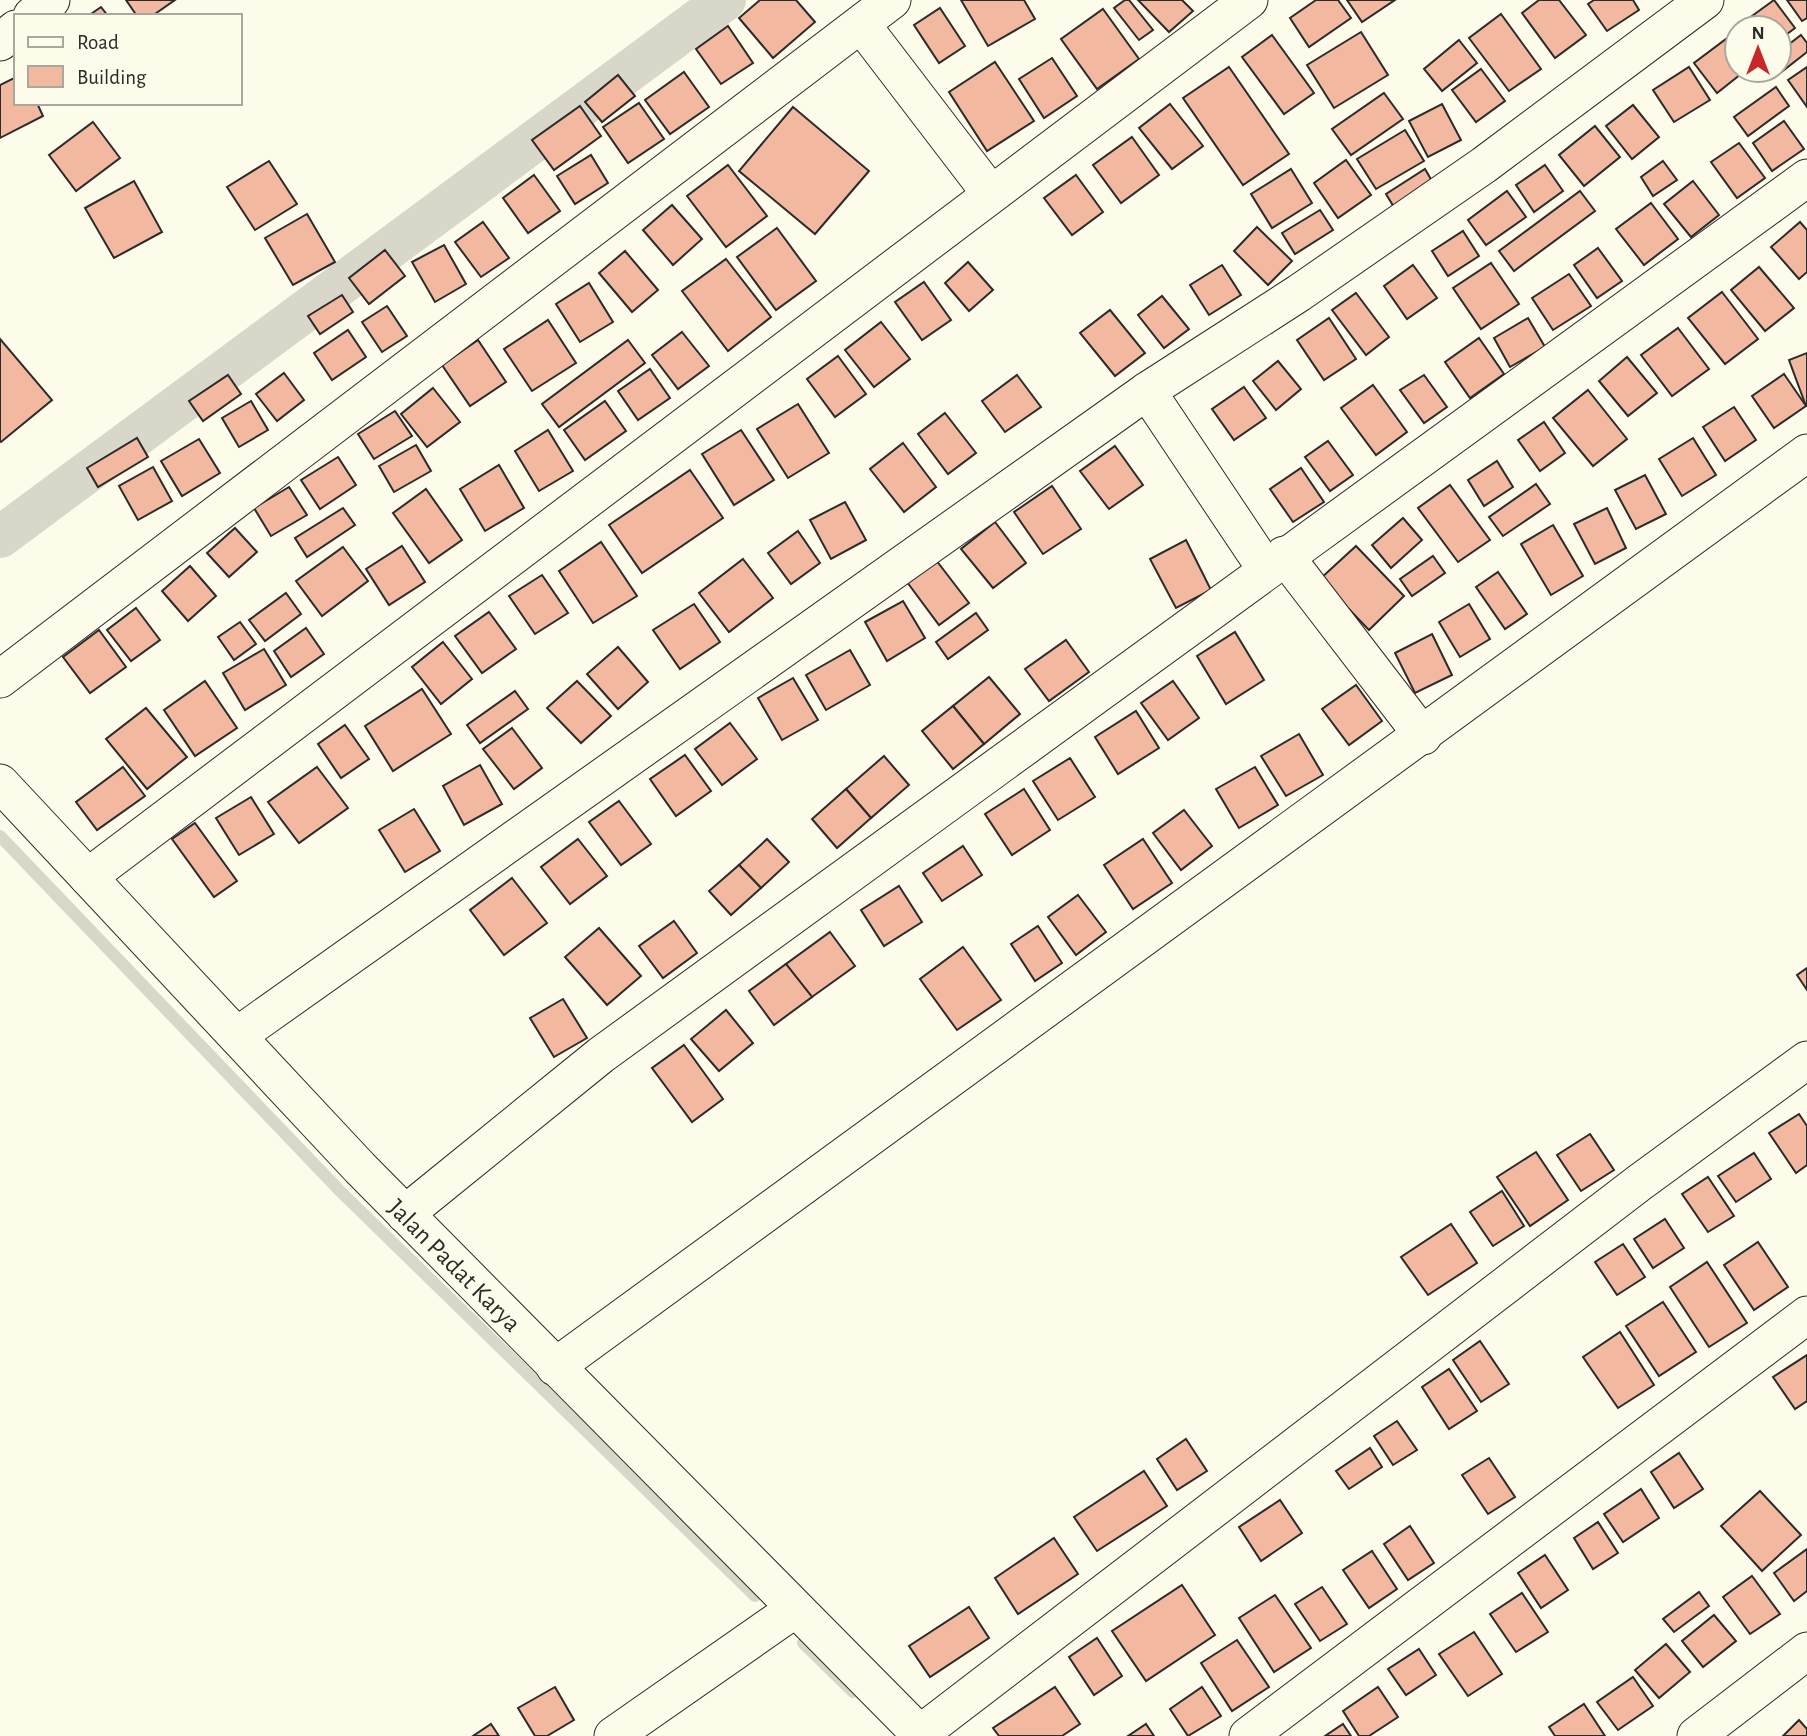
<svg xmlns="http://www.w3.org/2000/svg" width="1807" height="1736" font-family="'Alegreya Sans',sans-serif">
<rect width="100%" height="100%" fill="#fdfbea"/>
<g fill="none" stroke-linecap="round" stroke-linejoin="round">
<g stroke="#d8d7c9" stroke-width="12">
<polyline points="0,836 341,1192 755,1596"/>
<polyline points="803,1643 853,1692"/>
</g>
<polyline stroke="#d8d7c9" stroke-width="42" points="0,537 725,0"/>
</g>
<g fill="#f2b8a0" stroke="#2b2b2b" stroke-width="2">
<polygon points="126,0 175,0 152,16 137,16"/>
<polygon points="760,0 796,0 815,22 773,58 739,18"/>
<polygon points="961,0 1024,0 1035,19 988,46"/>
<polygon points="1125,0 1129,0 1153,30 1139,40 1114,8"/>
<polygon points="1138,0 1182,0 1193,11 1169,32"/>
<polygon points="1316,0 1338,0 1351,18 1309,47 1290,18"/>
<polygon points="1347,0 1395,0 1362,22"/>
<polygon points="1539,0 1559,0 1586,35 1555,58 1522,13"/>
<polygon points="1594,0 1633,0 1639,10 1607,31 1588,4"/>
<polygon points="1774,0 1795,28 1779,40 1779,28 1743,28 1741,24"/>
<polygon points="1787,0 1807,0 1807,18 1802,21"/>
<polygon points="101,7 108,16 88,16"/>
<polygon points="940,8 965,46 939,63 914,25"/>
<polygon points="1103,9 1139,59 1097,89 1061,39"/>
<polygon points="1501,14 1541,69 1509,91 1469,38"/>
<polygon points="728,26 753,63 721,84 696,49"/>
<polygon points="1361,32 1388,75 1334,108 1307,65"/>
<polygon points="1272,35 1314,93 1284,114 1242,57"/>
<polygon points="1801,35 1807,43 1807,52 1775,77 1770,70 1779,70 1779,52"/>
<polygon points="1726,39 1737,53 1737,70 1746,70 1717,93 1694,63"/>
<polygon points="1459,40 1477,63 1442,91 1424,69"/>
<polygon points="1052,58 1077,96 1044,118 1019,79"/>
<polygon points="995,62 1034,121 987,151 949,92"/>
<polygon points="1229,67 1289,154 1243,185 1183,98"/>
<polygon points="1689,67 1710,100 1674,122 1653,90"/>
<polygon points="1807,67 1807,107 1788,80"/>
<polygon points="1481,69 1505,101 1476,122 1452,90"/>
<polygon points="684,72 709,107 670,134 645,100"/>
<polygon points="618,75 635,96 602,122 585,102"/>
<polygon points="16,77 16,103 37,103 43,116 0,138 0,85"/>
<polygon points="1776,87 1789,106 1748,136 1734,117"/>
<polygon points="1384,93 1403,119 1351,155 1332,129"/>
<polygon points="639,103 664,139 628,163 603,127"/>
<polygon points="1170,104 1203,146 1172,169 1139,128"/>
<polygon points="1442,104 1461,140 1428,157 1409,121"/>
<polygon points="1633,105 1659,137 1632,159 1606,126"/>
<polygon points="580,106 601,136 554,170 532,140"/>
<polygon points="793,107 869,171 815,234 739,171"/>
<polygon points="1784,121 1804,149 1772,171 1753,143"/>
<polygon points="93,122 120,158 76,191 49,155"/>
<polygon points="1595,126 1620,157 1584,186 1559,155"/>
<polygon points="1405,130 1424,161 1376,189 1357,159"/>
<polygon points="1132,137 1159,175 1121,203 1093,165"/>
<polygon points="1739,143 1765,178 1737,198 1711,162"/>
<polygon points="591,155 608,183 575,204 557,176"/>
<polygon points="1346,160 1371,195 1338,218 1314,183"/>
<polygon points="269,161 297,204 255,230 227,187"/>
<polygon points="1663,161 1677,180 1653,196 1641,177"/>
<polygon points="728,165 767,216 726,247 687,196"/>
<polygon points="1545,165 1563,191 1534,212 1516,185"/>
<polygon points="1291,169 1312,203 1272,228 1251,194"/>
<polygon points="1425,169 1436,188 1397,212 1386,194"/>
<polygon points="534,175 560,211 528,233 503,198"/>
<polygon points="1076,175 1103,212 1072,235 1044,198"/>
<polygon points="134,181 162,232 114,258 85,208"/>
<polygon points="1693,181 1719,215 1691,237 1664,204"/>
<polygon points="1507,191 1526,217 1486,245 1468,220"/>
<polygon points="1580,191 1595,211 1514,271 1499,251"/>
<polygon points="1651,203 1678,239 1644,265 1616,229"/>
<polygon points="672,205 702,239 673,265 643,230"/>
<polygon points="1320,210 1333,230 1295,254 1282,233"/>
<polygon points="307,214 335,262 293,285 265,238"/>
<polygon points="483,222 509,258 481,277 455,242"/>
<polygon points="1800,222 1807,230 1807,272 1799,279 1771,247"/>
<polygon points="1257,227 1292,261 1268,285 1234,251"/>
<polygon points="777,228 816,281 776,310 737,257"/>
<polygon points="1463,231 1479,256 1448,276 1432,251"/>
<polygon points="444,245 466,284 435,302 412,262"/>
<polygon points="1598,248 1622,281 1597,298 1574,265"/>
<polygon points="385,250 405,276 369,304 349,278"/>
<polygon points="625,251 658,290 632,312 599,273"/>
<polygon points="726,259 771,317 728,351 682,291"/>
<polygon points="968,262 993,290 969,311 945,283"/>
<polygon points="1491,263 1519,304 1481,329 1453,288"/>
<polygon points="1222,265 1241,295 1209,315 1190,285"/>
<polygon points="1413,265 1437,298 1407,319 1384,286"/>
<polygon points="1759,267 1794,308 1765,331 1731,290"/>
<polygon points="1569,274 1591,306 1553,330 1532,298"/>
<polygon points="924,282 951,320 922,340 895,302"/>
<polygon points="589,283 613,322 580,342 556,304"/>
<polygon points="1722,292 1758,339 1725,364 1688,318"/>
<polygon points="1356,293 1389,337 1366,355 1332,310"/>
<polygon points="342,295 353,312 320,334 308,316"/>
<polygon points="1162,296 1189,329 1164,348 1138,315"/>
<polygon points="387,306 407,336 382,352 362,322"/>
<polygon points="1110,310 1145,353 1115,376 1080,333"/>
<polygon points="1329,318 1356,359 1324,380 1297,340"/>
<polygon points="1528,318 1545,347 1510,367 1494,338"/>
<polygon points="548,320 576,363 532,391 504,349"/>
<polygon points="881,322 910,359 874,387 845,350"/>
<polygon points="1678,328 1709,369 1672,396 1641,355"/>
<polygon points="348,330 366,357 332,380 314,353"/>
<polygon points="682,332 709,366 678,389 652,355"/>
<polygon points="1479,338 1504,374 1470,398 1445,362"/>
<polygon points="0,339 52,400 1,442 0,441"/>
<polygon points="478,340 506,382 470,406 442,365"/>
<polygon points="628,340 645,363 559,427 542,404"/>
<polygon points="1807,353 1807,406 1806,406 1789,360"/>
<polygon points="838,356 866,394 835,417 807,379"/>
<polygon points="1627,357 1657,393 1628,416 1599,381"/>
<polygon points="1278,361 1301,389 1276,410 1253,381"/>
<polygon points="650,369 670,398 638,420 618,391"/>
<polygon points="284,373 304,400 277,421 256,394"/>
<polygon points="1784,374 1806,406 1774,428 1752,396"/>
<polygon points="228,375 241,394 203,421 189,401"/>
<polygon points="1017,375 1041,407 1005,432 982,401"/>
<polygon points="1424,375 1447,407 1424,423 1400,390"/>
<polygon points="1373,385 1407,432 1376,455 1341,408"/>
<polygon points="1244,387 1266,418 1234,440 1212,409"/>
<polygon points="433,388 460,422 427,447 401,414"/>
<polygon points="1588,390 1627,439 1593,466 1553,418"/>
<polygon points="251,401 268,430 239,447 222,418"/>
<polygon points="605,401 626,431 585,460 564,430"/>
<polygon points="798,404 829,453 788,478 757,429"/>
<polygon points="1734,407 1756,440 1725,461 1703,427"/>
<polygon points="395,411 412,436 374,459 358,434"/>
<polygon points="945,413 976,453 948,474 918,434"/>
<polygon points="1544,422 1565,453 1540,471 1518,440"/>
<polygon points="548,430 573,471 539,491 515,451"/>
<polygon points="741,430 774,480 734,505 702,454"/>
<polygon points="137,438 148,457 98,487 87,468"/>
<polygon points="1693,438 1716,475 1682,496 1659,459"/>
<polygon points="199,439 220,473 182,496 161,461"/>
<polygon points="1328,441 1353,475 1330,491 1305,457"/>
<polygon points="903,443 936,487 904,512 870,469"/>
<polygon points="416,445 431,471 394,492 379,466"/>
<polygon points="1115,446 1143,485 1109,509 1080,471"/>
<polygon points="338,457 356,485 320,509 301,480"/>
<polygon points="1497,461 1513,487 1484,506 1468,480"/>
<polygon points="499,465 524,508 485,531 460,489"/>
<polygon points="153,467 172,501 138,520 119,486"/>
<polygon points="1301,468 1324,502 1293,522 1270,489"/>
<polygon points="690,470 723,518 642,573 609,525"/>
<polygon points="1645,475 1666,514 1636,529 1615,490"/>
<polygon points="1536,484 1550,504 1503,536 1489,517"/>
<polygon points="1450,485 1490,540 1458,562 1418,508"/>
<polygon points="1052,486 1081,529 1043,554 1014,512"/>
<polygon points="289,487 307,515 271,536 254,508"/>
<polygon points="426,489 462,540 429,563 393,513"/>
<polygon points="845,502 866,540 831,559 810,520"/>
<polygon points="343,508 355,525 307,557 295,538"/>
<polygon points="1607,508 1626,548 1595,564 1574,524"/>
<polygon points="1403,518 1422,540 1391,568 1372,545"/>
<polygon points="995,522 1026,563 993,588 961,549"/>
<polygon points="1553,525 1583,576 1551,595 1521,544"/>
<polygon points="235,528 257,552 229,577 207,553"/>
<polygon points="798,531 820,563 791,584 768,553"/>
<polygon points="1186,540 1211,590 1176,608 1150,559"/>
<polygon points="601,542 637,596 593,623 559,571"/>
<polygon points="402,546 425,582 389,605 366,569"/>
<polygon points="1356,546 1404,596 1369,630 1320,579"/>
<polygon points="343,547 368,581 322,616 296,581"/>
<polygon points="1433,556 1445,573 1412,596 1400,579"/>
<polygon points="743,559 773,598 729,632 699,593"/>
<polygon points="936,560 969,603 939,625 907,582"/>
<polygon points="190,566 216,596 188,621 162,591"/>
<polygon points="1498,572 1527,614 1505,629 1476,587"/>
<polygon points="542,575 568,613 535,634 509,596"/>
<polygon points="286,593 301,614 265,641 249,620"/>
<polygon points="903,601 925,638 887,661 865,622"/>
<polygon points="694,604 720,642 680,669 653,630"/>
<polygon points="1469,604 1490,639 1460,657 1439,622"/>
<polygon points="136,608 160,640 131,661 107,630"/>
<polygon points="489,612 516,649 482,673 455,636"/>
<polygon points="976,613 988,630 948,659 936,642"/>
<polygon points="240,622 256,644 234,660 218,637"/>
<polygon points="306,628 324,654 291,677 274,651"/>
<polygon points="99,630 126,667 90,693 63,657"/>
<polygon points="1235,632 1264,680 1226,704 1197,656"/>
<polygon points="1432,634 1452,675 1415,693 1395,653"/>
<polygon points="1066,640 1089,672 1049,701 1025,669"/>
<polygon points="443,642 472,679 441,704 412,667"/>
<polygon points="618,647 648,682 618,709 587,674"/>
<polygon points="264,649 286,685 245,710 223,673"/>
<polygon points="850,650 870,685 826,710 806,675"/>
<polygon points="989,677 1020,714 984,744 953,706"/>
<polygon points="793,678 818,720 782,740 758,698"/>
<polygon points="205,681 237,728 195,756 164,710"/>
<polygon points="577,681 611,716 581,743 547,708"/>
<polygon points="1173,681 1199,718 1168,740 1141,703"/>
<polygon points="1356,685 1382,721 1349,745 1322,709"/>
<polygon points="422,689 451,734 393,771 365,726"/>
<polygon points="515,691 528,709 480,743 467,725"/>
<polygon points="953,706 984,744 953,769 922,731"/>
<polygon points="146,708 187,757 147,789 106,739"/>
<polygon points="1136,711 1159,748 1118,774 1095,737"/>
<polygon points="730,723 757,759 722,785 695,749"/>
<polygon points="345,725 369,759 341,778 318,744"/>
<polygon points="512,728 542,768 514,789 483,749"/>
<polygon points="1299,734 1323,775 1286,796 1261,756"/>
<polygon points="685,755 711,791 676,816 650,779"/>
<polygon points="884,756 909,785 871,818 846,789"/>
<polygon points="1070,758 1095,797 1058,820 1033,781"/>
<polygon points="480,765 502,804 464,825 443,786"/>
<polygon points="123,767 145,796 97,830 76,802"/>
<polygon points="317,767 348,808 299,843 268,802"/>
<polygon points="1255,767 1278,805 1239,828 1216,789"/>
<polygon points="846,789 871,818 837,848 812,819"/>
<polygon points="1024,789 1050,830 1012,855 985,814"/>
<polygon points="251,797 274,834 239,855 216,818"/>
<polygon points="619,801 651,844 621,865 589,822"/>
<polygon points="414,809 440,851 405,872 379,830"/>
<polygon points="1184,810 1212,846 1181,870 1153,833"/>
<polygon points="195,823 237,881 214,897 172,839"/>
<polygon points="578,839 607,876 570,904 541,867"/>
<polygon points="767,839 789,862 761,888 739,865"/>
<polygon points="1143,839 1172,883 1133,909 1104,865"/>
<polygon points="963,846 982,875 942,901 923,873"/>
<polygon points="739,865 761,888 731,915 709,891"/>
<polygon points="512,878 547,923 504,955 470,910"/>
<polygon points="899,886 922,922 884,946 861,910"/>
<polygon points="1078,895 1106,932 1076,955 1048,917"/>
<polygon points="674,921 697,953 663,978 639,946"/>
<polygon points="1038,926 1062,963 1035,981 1011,944"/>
<polygon points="599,928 641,976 607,1005 565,957"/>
<polygon points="830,932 855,966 812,997 786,964"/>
<polygon points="963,947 1001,1000 957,1030 920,979"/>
<polygon points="786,964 812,997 774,1025 749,991"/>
<polygon points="1807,968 1807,990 1797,975"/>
<polygon points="563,999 587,1038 554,1057 530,1018"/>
<polygon points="726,1010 753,1043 719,1071 691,1039"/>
<polygon points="684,1045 723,1099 692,1122 652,1068"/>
<polygon points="1799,1114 1807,1126 1807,1165 1796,1173 1769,1133"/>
<polygon points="1590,1134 1614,1170 1581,1191 1557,1155"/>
<polygon points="1536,1152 1568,1200 1530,1226 1497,1177"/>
<polygon points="1754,1153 1771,1179 1736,1202 1718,1176"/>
<polygon points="1708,1177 1734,1216 1708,1232 1682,1194"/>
<polygon points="1502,1191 1524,1226 1493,1246 1470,1212"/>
<polygon points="1665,1219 1684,1248 1653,1268 1634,1239"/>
<polygon points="1451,1224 1477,1263 1428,1295 1401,1257"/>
<polygon points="1758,1242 1788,1287 1754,1310 1724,1265"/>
<polygon points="1623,1244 1645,1277 1617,1295 1595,1262"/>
<polygon points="1707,1262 1747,1323 1709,1347 1670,1287"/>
<polygon points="1663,1302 1696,1352 1659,1376 1626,1326"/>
<polygon points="1620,1332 1654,1385 1618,1408 1583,1357"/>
<polygon points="1480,1341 1509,1384 1481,1402 1453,1360"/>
<polygon points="1807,1355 1807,1401 1795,1409 1773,1377"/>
<polygon points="1449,1369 1477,1411 1449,1429 1422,1387"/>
<polygon points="1397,1421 1417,1450 1393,1465 1374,1436"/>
<polygon points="1186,1439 1207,1471 1177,1490 1157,1459"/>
<polygon points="1370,1448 1382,1467 1349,1489 1336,1471"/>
<polygon points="1679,1453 1703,1489 1674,1508 1651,1472"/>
<polygon points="1489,1458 1515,1497 1488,1514 1462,1475"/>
<polygon points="1144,1471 1167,1506 1097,1551 1074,1517"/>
<polygon points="1641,1489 1659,1518 1623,1542 1604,1514"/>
<polygon points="1760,1491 1801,1535 1762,1571 1721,1526"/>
<polygon points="1280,1500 1302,1533 1261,1561 1239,1527"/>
<polygon points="1598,1522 1618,1553 1593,1569 1574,1538"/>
<polygon points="1410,1526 1434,1563 1408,1580 1384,1544"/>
<polygon points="1054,1538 1078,1574 1018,1614 995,1578"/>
<polygon points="1807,1549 1807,1591 1794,1601 1774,1573"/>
<polygon points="1372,1551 1397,1589 1369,1608 1343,1570"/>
<polygon points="1545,1555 1568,1590 1541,1608 1518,1573"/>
<polygon points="1752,1576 1780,1614 1750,1634 1723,1597"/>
<polygon points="1182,1585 1215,1635 1146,1681 1112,1631"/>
<polygon points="1322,1587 1347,1624 1320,1641 1295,1604"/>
<polygon points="1699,1592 1709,1606 1674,1632 1663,1619"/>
<polygon points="1522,1593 1548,1632 1516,1652 1490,1614"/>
<polygon points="1275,1595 1311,1648 1274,1672 1239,1618"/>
<polygon points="969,1607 989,1638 930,1677 909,1646"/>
<polygon points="1714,1615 1736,1641 1703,1667 1682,1641"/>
<polygon points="1474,1632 1502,1674 1468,1696 1439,1654"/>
<polygon points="1097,1638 1122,1676 1094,1695 1069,1657"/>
<polygon points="1237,1640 1269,1687 1232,1711 1201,1663"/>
<polygon points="1666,1644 1690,1672 1659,1698 1635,1670"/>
<polygon points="1419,1649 1436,1675 1406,1695 1388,1669"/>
<polygon points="1633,1677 1653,1706 1618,1730 1597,1702"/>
<polygon points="555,1687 574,1720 547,1736 535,1736 518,1708"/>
<polygon points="1055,1687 1080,1724 1062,1736 999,1736 993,1728"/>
<polygon points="1202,1687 1221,1716 1188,1736 1170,1709"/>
<polygon points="1378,1687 1398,1717 1369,1736 1359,1736 1343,1711"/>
<polygon points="1584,1704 1605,1736 1555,1736 1549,1727"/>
<polygon points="1799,1720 1807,1729 1807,1736 1783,1736"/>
<polygon points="491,1724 499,1736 473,1736"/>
<polygon points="1146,1724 1154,1736 1128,1736"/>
<polygon points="1343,1724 1351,1736 1325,1736"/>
</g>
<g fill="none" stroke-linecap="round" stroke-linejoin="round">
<defs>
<g id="minor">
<polyline points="32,16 51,0"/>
<polyline points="861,24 991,194"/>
<polyline points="0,42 16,29"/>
<polyline points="1147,391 1266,569"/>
<polyline points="1284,555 1423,736"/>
<polyline points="0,679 892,0"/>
<polyline points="0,783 360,1168 922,1736"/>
<polyline points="88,877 1249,0"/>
<polyline points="237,1036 1147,391 1299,293 1484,165 1705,0"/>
<polyline points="405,1214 601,1055 1807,178"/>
<polyline points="555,1367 1807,453"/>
<polyline points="920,1734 1639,1183 1807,1060"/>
<polyline points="613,1736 795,1609"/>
<polyline points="1248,1736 1807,1315"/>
<polyline points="1696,1736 1807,1651"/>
</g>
</defs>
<use href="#minor" stroke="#2b2b2b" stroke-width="39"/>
<use href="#minor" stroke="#fdfbea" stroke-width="37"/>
</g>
<g text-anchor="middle" stroke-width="5" stroke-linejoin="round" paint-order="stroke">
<g font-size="26" fill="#2b2b2b" stroke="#fdfbea">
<text transform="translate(455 1265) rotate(45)" y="9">Jalan Padat Karya</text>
</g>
</g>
<rect x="14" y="14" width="228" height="91" fill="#fdfbea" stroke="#a9a89e" stroke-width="2"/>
<rect x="28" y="37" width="35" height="10" fill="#fdfbea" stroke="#a9a89e" stroke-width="2"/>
<text x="77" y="49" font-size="21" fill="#2b2b2b">Road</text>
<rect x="28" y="66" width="35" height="21" fill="#f2b8a0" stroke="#a9a89e" stroke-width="2"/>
<text x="77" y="84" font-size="21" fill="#2b2b2b">Building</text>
<g transform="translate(1758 49)"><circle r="33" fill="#fdfbea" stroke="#a9a89e" stroke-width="2"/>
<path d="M0-5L12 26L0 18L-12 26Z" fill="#c62828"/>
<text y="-10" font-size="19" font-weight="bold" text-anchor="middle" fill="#2b2b2b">N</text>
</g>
</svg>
